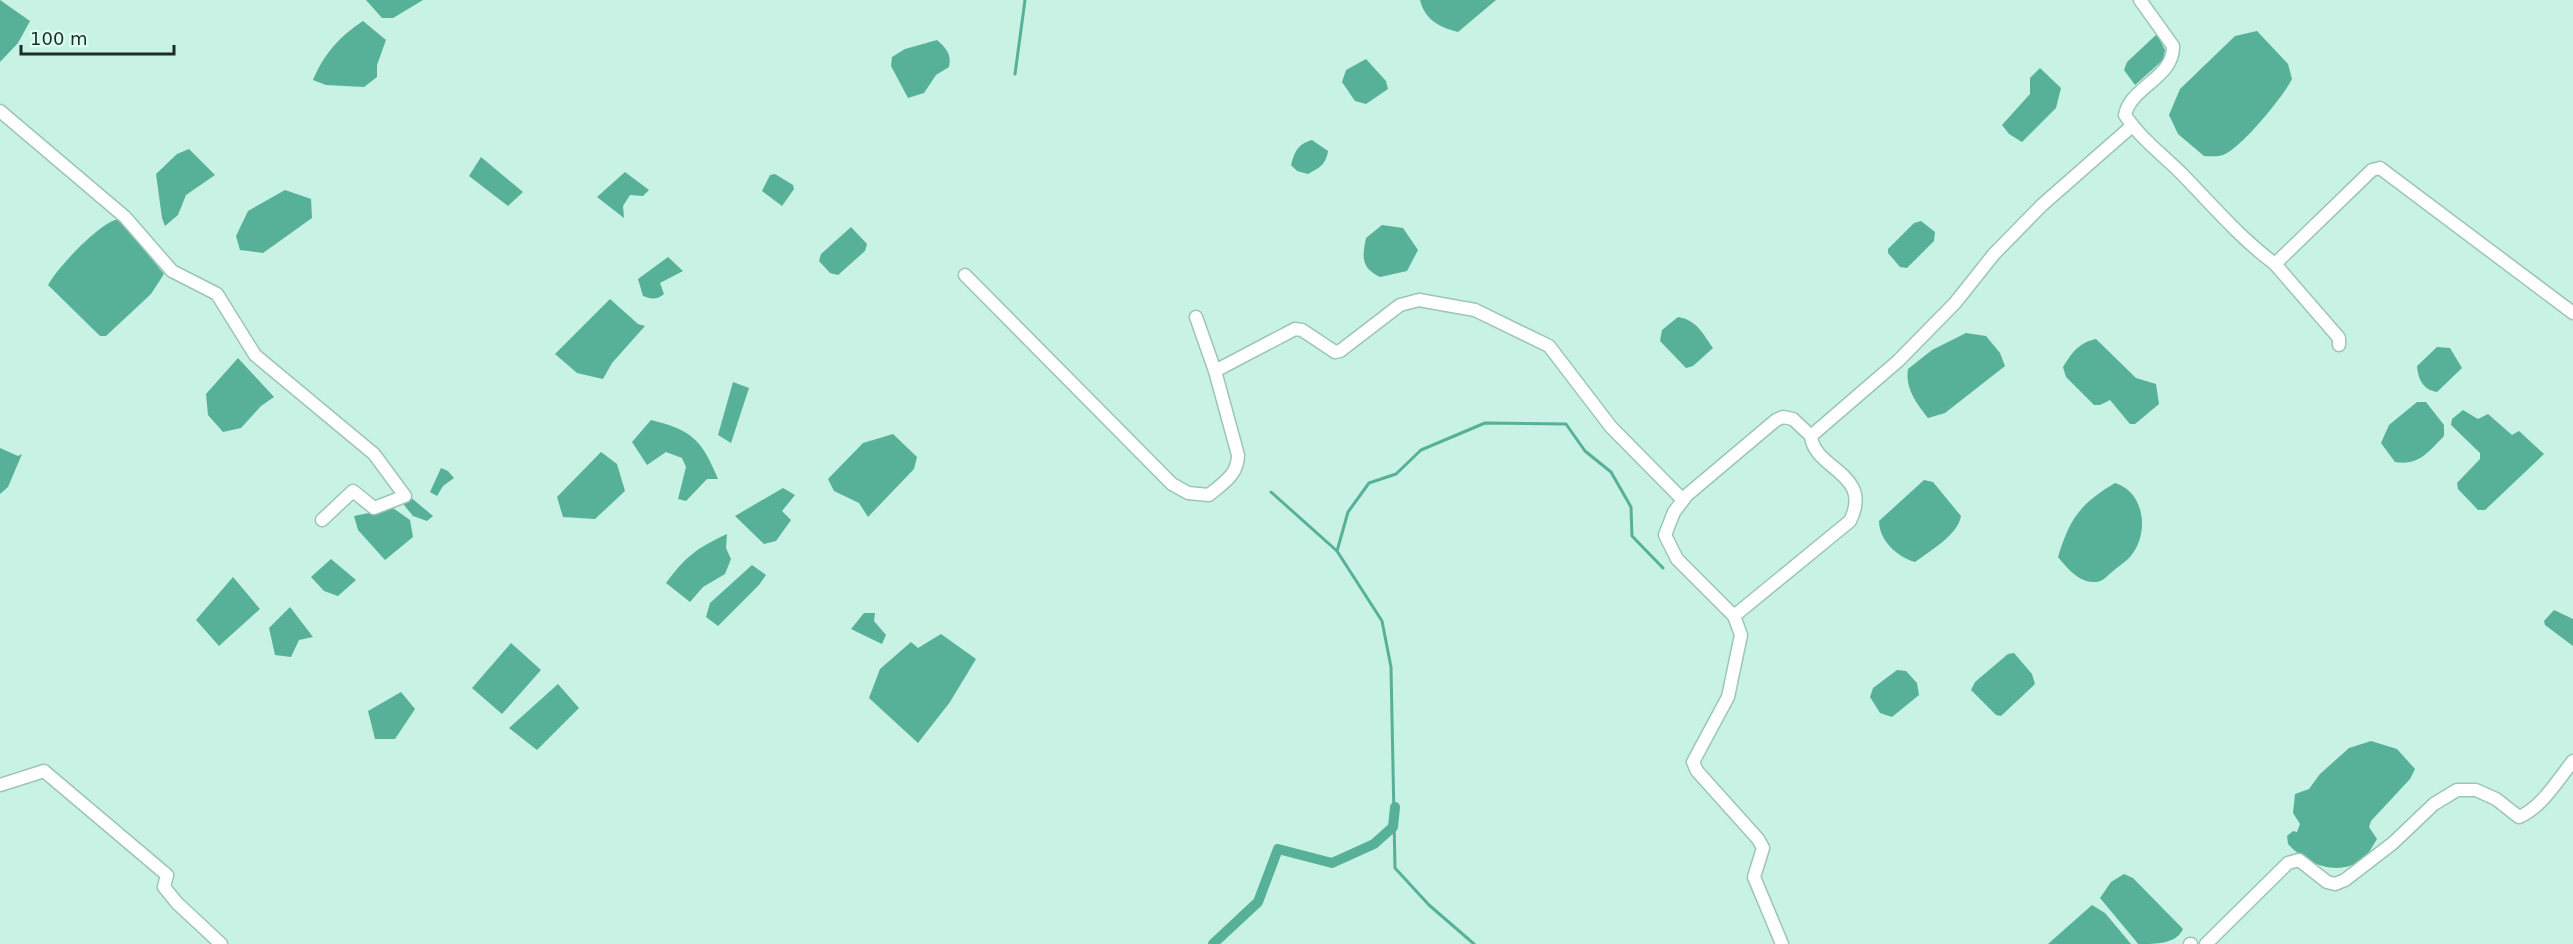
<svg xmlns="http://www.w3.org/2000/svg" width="2573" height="944" font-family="'DejaVu Sans',sans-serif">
<rect width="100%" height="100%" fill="#c8f2e4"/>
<g fill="#56b198">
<polygon points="0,0 30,21 18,43 0,62"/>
<polygon points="366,0 423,0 393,18 382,18"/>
<path d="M1420 0H1496L1458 32C1439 27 1425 20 1420 0Z"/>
<path d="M363 21 386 40 377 65V77L364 87 326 85 313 80C324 54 339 37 363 21Z"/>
<path d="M2257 31 2288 64 2292 79C2283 97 2241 148 2223 155 2218 157 2210 156 2204 156L2178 134 2169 115 2180 89 2235 36Z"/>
<polygon points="2157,34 2165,50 2163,60 2135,85 2124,70 2127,62"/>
<path d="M937 40C946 48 952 54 949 67L936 75 924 93 908 98 891 66 892 57 905 49Z"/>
<polygon points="1366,59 1386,81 1388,89 1366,104 1355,101 1342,82 1346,70"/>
<polygon points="2040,68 2061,88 2056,108 2022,142 2009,134 2002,125 2030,94 2030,78"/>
<path d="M1312 140 1328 151C1326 165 1319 168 1308 174L1297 171 1291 165C1295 151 1298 144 1312 140Z"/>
<polygon points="189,149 215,175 186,195 178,215 165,226 162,218 156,174 177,154"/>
<polygon points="481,157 523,192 508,206 469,176"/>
<polygon points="625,172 649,190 643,196 630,195 623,206 624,218 597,197"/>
<polygon points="775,174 793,185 794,189 782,206 762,191 770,175"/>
<polygon points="285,190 311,199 312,218 263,253 240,250 236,236 248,211"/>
<path d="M119 219 164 274 151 294 106 336H100L48 285C57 268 101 221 119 219Z"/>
<polygon points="1921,221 1935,232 1934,241 1907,268 1900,267 1888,253 1888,249 1914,223"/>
<path d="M1382 225 1403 228 1418 250 1407 271 1380 277C1361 268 1362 257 1366 238Z"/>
<polygon points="851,227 867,244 865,251 838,275 830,273 819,261 821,254"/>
<path d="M668 257 683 271 660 283 664 294C657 300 651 299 643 296L638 279Z"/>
<polygon points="610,299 638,324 645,326 612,363 603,379 577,373 555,354"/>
<path d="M1678 317C1697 320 1703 334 1713 348L1693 366 1686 368 1660 341 1662 330Z"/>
<path d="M1966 333 1986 336 2000 353 2005 366 1945 413 1928 418C1916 403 1905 388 1908 369L1932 350Z"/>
<path d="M2096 339 2136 378 2156 384 2159 404 2135 424H2130L2110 400 2100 405H2094L2066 377 2063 367C2072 353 2078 343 2096 339Z"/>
<path d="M2437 347 2450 348 2462 368 2437 392C2423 390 2418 379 2417 366Z"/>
<polygon points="238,358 274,397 261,406 241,428 223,432 208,415 206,394"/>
<polygon points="733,382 749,388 731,443 718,435"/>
<path d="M2417 402H2426L2444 425V436C2428 452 2419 466 2395 462L2381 443 2389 425Z"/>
<polygon points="2463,410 2478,419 2488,414 2512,435 2519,431 2544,454 2485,510 2478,510 2458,489 2457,483 2480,459 2480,453 2451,425 2452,419"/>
<path d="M651 420C692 430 702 440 718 479H707L686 501 678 499 686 467 682 458 666 452 647 465 632 442Z"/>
<polygon points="893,434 917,457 914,469 868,517 859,503 834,491 828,479 863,443"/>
<polygon points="0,448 18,456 22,454 8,487 0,494"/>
<polygon points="601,452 617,464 625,491 595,519 563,517 557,497"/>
<polygon points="441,468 448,471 454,478 443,486 437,496 430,492"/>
<path d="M1924 480 1933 482 1961 516C1958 535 1930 551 1915 562 1897 557 1879 540 1879 521Z"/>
<path d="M2115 483C2145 492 2150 534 2130 557 2124 563 2117 567 2112 572 2107 576 2102 582 2096 582 2079 583 2068 569 2058 557 2070 518 2080 504 2115 483Z"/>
<polygon points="783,488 795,495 782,511 791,520 776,541 764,544 735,516"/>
<polygon points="408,495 433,516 427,521 413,516 404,505"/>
<polygon points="393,508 410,520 413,537 385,560 358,530 354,516"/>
<path d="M727 534 726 548 731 559 725 574 703 587 690 602 666 583C686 556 697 548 727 534Z"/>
<polygon points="331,559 356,580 338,596 324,591 311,577"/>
<polygon points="752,565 766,575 759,585 718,626 706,617 710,603"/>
<polygon points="233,577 260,609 219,646 196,620"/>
<polygon points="290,607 313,637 299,640 291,657 275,655 269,628"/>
<polygon points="2554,610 2573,619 2573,646 2545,625 2544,621"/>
<polygon points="864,613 875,613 874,621 886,635 882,644 851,629"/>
<polygon points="941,634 976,659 950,702 918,743 869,698 880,669 911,642 918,648"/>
<polygon points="511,643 541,670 502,714 472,688"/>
<polygon points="2014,653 2032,674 2035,684 2001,716 1996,715 1971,690 1975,682 2008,654"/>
<polygon points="1897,670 1906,671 1917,683 1919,695 1892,717 1880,713 1870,697 1873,688"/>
<polygon points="558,684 579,708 537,750 509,728"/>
<polygon points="401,692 415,709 395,739 375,739 368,711"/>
<path d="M2371 741 2397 749 2415 769 2410 779 2371 821 2369 827 2377 839C2373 845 2369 854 2364 858 2340 878 2307 865 2288 844L2287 836 2293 831 2297 832 2300 824 2293 813 2295 794 2309 789 2320 774 2349 748Z"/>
<path d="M2124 874 2133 878 2183 929C2176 944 2157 944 2138 944L2135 940 2100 898 2111 882Z"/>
<polygon points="2092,905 2105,913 2131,944 2048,944"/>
</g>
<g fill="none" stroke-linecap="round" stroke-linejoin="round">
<g stroke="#56b198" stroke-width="3">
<polyline points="1015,74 1025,0"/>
<polyline points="1271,492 1337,551 1382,621 1391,667 1395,868 1429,905 1474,944"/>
<polyline points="1337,551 1348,512 1369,483 1396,474 1421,450 1485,423 1566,424 1585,451 1611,472 1631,507 1632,536 1663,568"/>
</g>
<polyline stroke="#56b198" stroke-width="10" points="1213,944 1258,902 1278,849 1332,863 1374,844 1393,827 1395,807"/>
<defs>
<g id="street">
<path d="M2140 0 2173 46C2174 78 2131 86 2125 115 2140 138 2163 155 2182 174 2213 206 2240 238 2275 264L2372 170 2380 168 2573 313"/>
<polyline points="0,111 125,217 172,271 217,294 255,355 374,454 405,496 374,508 353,491 322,520"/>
<polyline points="2275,264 2339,338 2339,345"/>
<path d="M965 275 1172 484 1188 493 1209 495C1223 483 1238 475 1238 455L1215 371 1196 317"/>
<polyline points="1215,371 1295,329 1302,330 1335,352 1340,351 1400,305 1419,300 1475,310 1549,346 1611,427 1683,500"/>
<path d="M1734 616 1850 521C1874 473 1814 470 1811 436L1898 361 1955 303 1994 254 2042 205 2132 126"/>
<polyline points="0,785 44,771 167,875 164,887 177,903 221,944"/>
<polyline points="1782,944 1754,877 1763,848 1758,839 1697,771 1693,762 1728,697 1741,635 1734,616 1677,559 1665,535 1674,512 1687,495 1776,420 1783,417 1793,419 1811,436"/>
<polyline points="2190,944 2191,944"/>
<path d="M2206 944 2288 863 2299 860 2327 882 2335 884 2345 880 2393 843 2434 804 2457 790H2476L2496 799 2519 817C2541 808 2558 780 2573 761"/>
</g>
</defs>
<use href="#street" stroke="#9cc5b7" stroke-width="15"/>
<use href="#street" stroke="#fff" stroke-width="12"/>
</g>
<path d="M21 45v9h153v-9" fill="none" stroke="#1c2c27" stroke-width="3"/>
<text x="30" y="45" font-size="18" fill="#1c2c27" stroke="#dbfdf2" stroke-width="4.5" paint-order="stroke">100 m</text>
</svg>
